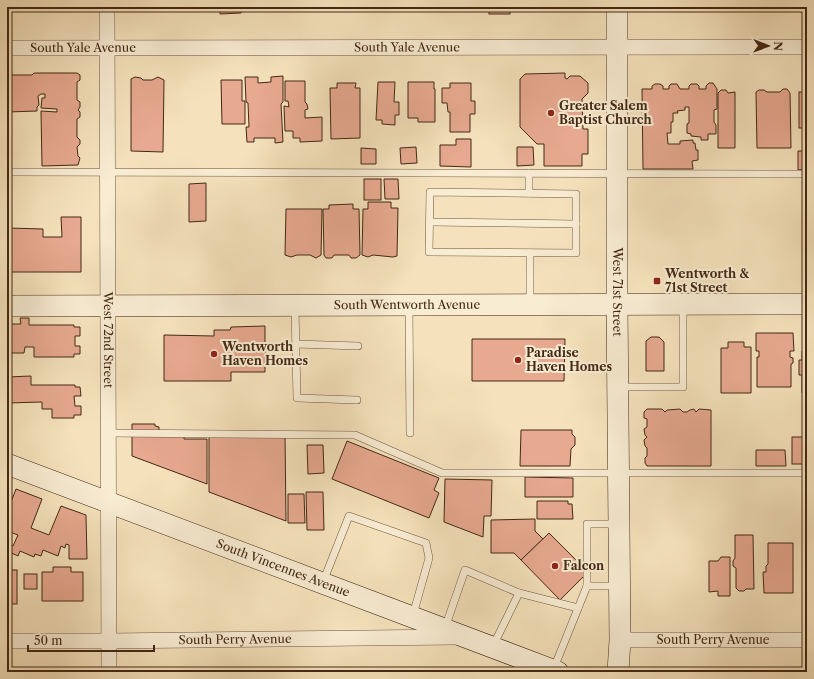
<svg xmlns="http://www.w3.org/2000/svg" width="814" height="679" font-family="'Libre Caslon Text',serif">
<rect width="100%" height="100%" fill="#f5e2bc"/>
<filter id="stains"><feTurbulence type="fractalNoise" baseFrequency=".005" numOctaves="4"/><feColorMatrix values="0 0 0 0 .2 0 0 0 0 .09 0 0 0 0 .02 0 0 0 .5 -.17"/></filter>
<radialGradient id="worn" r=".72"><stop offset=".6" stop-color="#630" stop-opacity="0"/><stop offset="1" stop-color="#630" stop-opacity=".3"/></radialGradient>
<g fill="#e7a990" stroke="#432815">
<polygon points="167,7 202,7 202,8 167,9"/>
<polygon points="220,7 241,7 241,13 220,14"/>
<polygon points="309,7 326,7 326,8 323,10 316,11 311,10"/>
<polygon points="333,7 357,7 344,7 344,11 334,11"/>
<rect x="371" y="7" width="25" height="2"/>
<rect x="412" y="7" width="20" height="3"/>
<rect x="489" y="7" width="21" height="7"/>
<rect x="689" y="7" width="21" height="4"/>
<rect x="779" y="7" width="11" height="2"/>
<polygon points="7,72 11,72 12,75 32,75 34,73 77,73 80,75 80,80 77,82 77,100 80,102 80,107 78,110 80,112 80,117 77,119 77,137 80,140 80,144 77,147 78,156 80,158 78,165 42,166 41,111 57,112 57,109 41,108 42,98 45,98 45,94 41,94 38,96 39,105 37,107 37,111 7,112"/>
<polygon points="565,73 565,78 567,79 570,76 580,76 588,83 588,93 582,99 583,129 588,129 588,154 582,154 582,166 544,166 544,144 537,144 520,127 520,79 525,74"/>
<polygon points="283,76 283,102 281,104 283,142 275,143 275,138 254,138 254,142 247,142 246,127 249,127 248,103 246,102 245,77 258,77 258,83 271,82 271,77"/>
<polygon points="135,77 141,78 143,80 152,80 158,77 164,80 163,152 131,151 131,79"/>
<polygon points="221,80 242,80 242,101 245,101 245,124 222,124"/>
<polygon points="285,81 305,81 305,102 307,104 308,109 305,110 305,118 322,117 322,141 300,142 300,138 293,138 293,131 285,131 284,106 289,107 288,101 285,101"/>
<polygon points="378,82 395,82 394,102 399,102 399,115 395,115 395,125 382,124 382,120 376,120"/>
<polygon points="408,82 434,82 434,89 435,89 435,122 418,122 418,118 408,118"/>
<polygon points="337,83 356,83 355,88 360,88 360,138 331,139 330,88 337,88"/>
<polygon points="450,83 471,83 471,101 475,101 475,114 470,114 470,132 450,132 450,112 448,112 447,103 442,103 442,88 450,88"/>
<polygon points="709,83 713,83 717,89 717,109 714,110 714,122 716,125 716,134 708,134 708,140 701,140 701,137 691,136 691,134 687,133 687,124 689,123 689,107 685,107 685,110 677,111 678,113 673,113 673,122 671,122 671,133 667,133 668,144 680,144 680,141 693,140 693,143 695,143 696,150 698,150 698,160 692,161 693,169 643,169 642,89 652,89 652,86 655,84 660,84 663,86 663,89 669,89 669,86 671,84 677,84 680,89 689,89 689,86 691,84 697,84 699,86 699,89 706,89 706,86"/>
<polygon points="783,89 787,89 790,93 791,148 757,148 756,92 759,90 764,90 767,92 780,92"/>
<polygon points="721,90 726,90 728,93 735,92 735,148 718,148 718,93"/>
<rect x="799" y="92" width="8" height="36"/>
<polygon points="456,139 471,139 471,167 440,166 440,145 456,145"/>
<polygon points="416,147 417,163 401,164 400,148"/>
<polygon points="517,147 533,147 534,165 517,166"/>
<polygon points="361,148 376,149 376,164 361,164"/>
<polygon points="798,151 807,151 807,169 798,170"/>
<rect x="364" y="179" width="17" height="21"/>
<polygon points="384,179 398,179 399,199 385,199"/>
<polygon points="206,183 206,221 189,222 189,184"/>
<polygon points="368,202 391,202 391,208 398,208 397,256 393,257 373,255 368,257 362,255 363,209 368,209"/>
<polygon points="353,204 353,209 359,209 360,255 356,258 351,258 349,255 334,255 332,258 326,258 324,255 323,209 329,209 329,205"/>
<polygon points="286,209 322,209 321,255 316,258 310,255 297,255 291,257 285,255"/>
<polygon points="61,217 81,217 81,272 7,272 7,228 43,229 43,237 62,237"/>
<polygon points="20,318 29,318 29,325 74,325 74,327 80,327 80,336 75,336 75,346 80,346 80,354 74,354 74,357 34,357 34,347 25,347 24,353 12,353 12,352 7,352 7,324 21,324"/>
<polygon points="265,326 265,372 231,372 231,381 164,381 164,335 214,336 214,330 230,330 231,327"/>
<polygon points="756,333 793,333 794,351 790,351 790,357 793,358 793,363 791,364 791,387 757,387 757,357 759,357 759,351 756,351"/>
<polygon points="651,337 659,337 664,342 664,371 646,371 646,341"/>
<polygon points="472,339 565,339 564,381 472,381"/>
<polygon points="728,342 744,342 744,347 751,347 751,393 721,393 721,348 728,348"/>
<polygon points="802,351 807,351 807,394 802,393 802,375 799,375 799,360 802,360"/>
<polygon points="31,376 31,385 75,385 75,387 80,387 81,396 74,396 75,406 81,406 81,415 74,415 74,418 52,418 52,409 42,409 42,402 7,403 7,377"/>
<polygon points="647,409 662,409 665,412 667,410 680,409 683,412 687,412 690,410 694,409 696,412 699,409 711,410 711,466 647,466 645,463 645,458 647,456 647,448 645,446 644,440 647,437 645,435 644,429 647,427 647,419 644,418 644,412"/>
<polygon points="132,424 155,424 155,426 159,427 159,434 184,434 184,439 207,439 207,484 132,456"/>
<polygon points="521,430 572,430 572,434 575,437 575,445 571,449 570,466 520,466"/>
<polygon points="285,434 286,521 209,492 209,435"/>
<rect x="792" y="437" width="15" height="27"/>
<polygon points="347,441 439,478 434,490 439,493 429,518 332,479"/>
<polygon points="307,445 323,445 324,473 308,474"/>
<polygon points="756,450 785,450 786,466 756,466"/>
<polygon points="525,477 573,478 573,497 525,497"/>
<polygon points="445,479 492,480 491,516 484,516 483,537 444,522"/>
<polygon points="16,489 42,499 31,528 49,535 61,506 86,515 87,559 69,559 69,545 66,544 65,548 61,546 58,556 43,550 41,556 35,554 34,557 20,551 18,556 7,551 7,543 13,546 18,535 7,531 7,512"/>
<polygon points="306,492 323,492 324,530 307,530"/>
<polygon points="288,494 304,494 305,523 288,523"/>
<polygon points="537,501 568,501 568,504 572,504 573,519 537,519"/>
<polygon points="535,519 535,531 543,539 521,560 514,553 491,553 491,520"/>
<polygon points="549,533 588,572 560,600 521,560"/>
<polygon points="735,535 753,535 754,589 746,589 744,591 739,591 736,588 736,568 733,566 733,561 735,558"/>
<polygon points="768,543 793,543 793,593 764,593 763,572 766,572 766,566 768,564"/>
<polygon points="805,545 807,545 807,592 805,592 805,575 803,575 803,562 805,562"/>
<polygon points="721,557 730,557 730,596 718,596 718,591 709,592 709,561 718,561"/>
<polygon points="53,567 71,567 71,572 83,572 83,601 42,601 42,572 53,572"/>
<rect x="7" y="570" width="10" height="34"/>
<rect x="24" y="574" width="13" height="15"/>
</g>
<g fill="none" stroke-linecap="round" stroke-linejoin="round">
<defs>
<g id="lane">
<polyline points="7,172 807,174"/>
<polygon points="430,192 576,194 576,253 429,252"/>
<polyline points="529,193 529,173"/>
<polyline points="430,222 576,224"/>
<polyline points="530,303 530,253"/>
<polyline points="409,307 410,433"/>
<polyline points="295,308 297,398 357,400"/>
<polyline points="296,344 358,346"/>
<polyline points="620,387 683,387 683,307"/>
<polyline points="108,433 355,435 442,473 807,473"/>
<polyline points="616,524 587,524 587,586 618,586"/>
<polyline points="323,582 349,516 426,543 429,558 413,615"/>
<polyline points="445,628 465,570 519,593"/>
<polyline points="493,646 519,593 578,608"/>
<polyline points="554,668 587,586"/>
</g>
<g id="street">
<path id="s1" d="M107 7 109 672"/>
<path id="s2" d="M7 48 807 47"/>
<path id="s3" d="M620 640H807"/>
<path id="s4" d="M7 641H109L456 637"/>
</g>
<g id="secondary">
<path id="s5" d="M617 7V304L620 640 618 672"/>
<path id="s6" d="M7 306 807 304"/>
<path id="s7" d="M7 464 558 672"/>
</g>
</defs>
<use href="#lane" stroke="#70563f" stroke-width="8"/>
<use href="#street" stroke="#70563f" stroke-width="16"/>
<use href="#secondary" stroke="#432815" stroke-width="22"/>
<use href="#lane" stroke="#f8ecd3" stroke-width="7"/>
<use href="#street" stroke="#f8ecd3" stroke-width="15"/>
<use href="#secondary" stroke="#f8ecd3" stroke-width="21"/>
</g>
<g fill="#8f2418" stroke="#f8ecd3" stroke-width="1.5">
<circle cx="551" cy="113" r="4"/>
<rect x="653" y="277" width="8" height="8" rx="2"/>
<circle cx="214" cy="354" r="4"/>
<circle cx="518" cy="360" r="4"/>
<circle cx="555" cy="566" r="4"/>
</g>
<g text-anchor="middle" stroke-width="4" stroke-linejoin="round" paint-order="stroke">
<g font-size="12" fill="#432815" stroke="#f8ecd3">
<text dy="4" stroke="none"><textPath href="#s2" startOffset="400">South Yale Avenue</textPath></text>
<text dy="4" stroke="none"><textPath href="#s2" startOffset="76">South Yale Avenue</textPath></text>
<text dy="4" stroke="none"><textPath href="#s5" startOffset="285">West 71st Street</textPath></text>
<text dy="4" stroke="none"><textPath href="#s6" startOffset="400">South Wentworth Avenue</textPath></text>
<text dy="4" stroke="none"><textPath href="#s1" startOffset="333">West 72nd Street</textPath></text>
<text dy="4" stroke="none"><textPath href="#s7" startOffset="295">South Vincennes Avenue</textPath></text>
<text dy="4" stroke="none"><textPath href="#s4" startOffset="228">South Perry Avenue</textPath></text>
<text dy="4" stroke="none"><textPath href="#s3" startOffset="93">South Perry Avenue</textPath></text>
</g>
<g font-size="12" font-weight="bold" fill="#432815" stroke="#f8ecd3" text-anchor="start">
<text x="559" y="110">Greater Salem<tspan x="559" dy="14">Baptist Church</tspan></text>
<text x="665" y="278">Wentworth &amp;<tspan x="665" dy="14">71st Street</tspan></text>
<text x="222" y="351">Wentworth<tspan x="222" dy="14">Haven Homes</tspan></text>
<text x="526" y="357">Paradise<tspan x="526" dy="14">Haven Homes</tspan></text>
<text x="563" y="570">Falcon</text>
</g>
</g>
<rect width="814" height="679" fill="none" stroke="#f5e2bc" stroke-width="24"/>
<rect x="8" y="8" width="798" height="663" fill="none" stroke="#432815" stroke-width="2"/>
<rect x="12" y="12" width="790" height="655" fill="none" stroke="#432815"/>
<g transform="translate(768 46) rotate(91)" stroke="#f8ecd3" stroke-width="3" paint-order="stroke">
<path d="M0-3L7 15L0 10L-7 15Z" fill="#432815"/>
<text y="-6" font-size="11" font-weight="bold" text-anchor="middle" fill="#432815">N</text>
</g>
<path d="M28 645v6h126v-6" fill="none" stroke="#432815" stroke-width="2"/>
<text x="34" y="645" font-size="12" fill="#432815" stroke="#f8ecd3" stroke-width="3" paint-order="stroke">50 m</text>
<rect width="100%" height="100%" filter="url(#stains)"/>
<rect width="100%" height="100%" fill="url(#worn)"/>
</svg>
